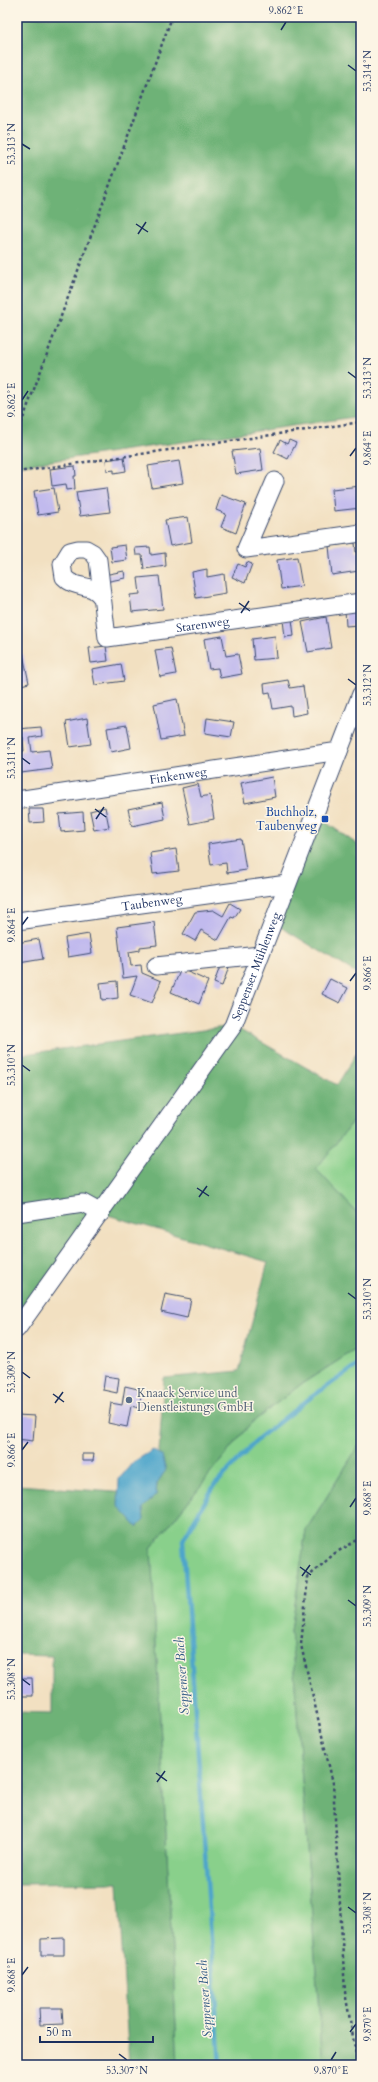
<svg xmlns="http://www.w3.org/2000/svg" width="378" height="2082" font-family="Cardo,serif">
<rect width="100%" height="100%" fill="#fcf5e5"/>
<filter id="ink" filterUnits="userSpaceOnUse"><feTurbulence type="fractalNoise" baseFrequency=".025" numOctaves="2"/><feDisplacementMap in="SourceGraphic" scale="8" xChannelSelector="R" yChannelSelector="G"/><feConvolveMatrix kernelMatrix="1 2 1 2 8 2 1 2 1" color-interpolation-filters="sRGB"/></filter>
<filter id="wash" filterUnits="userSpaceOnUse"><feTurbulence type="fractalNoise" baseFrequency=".012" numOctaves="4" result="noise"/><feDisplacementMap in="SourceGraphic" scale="16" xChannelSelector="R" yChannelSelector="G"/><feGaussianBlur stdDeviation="0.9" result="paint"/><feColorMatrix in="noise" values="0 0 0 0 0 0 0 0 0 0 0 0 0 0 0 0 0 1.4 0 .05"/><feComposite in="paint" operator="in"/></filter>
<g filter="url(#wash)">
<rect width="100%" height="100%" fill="#f2e0c1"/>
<g fill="#89d08b" stroke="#528074">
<polygon points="361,1111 361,1217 316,1169"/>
<polygon points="361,1346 361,1442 306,1530 291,1631 323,2065 178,2065 151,1548 250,1424 300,1385"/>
</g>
<g fill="#6eb277" stroke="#44706a">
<polygon points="17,17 361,17 361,416 17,466"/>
<polygon points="314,814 361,847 361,976 272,922"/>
<polygon points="233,1026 337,1085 361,1046 361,1111 316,1169 361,1217 361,1346 300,1385 250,1424 151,1548 178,2065 129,2065 118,1883 17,1884 17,1712 52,1713 52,1656 17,1655 17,1485 156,1495 164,1378 239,1371 268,1262 101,1213 17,1329 17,1055"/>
<polygon points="361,1442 361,2065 323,2065 291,1631 306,1530"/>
</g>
<polygon fill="#4ea5cb" stroke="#346a94" points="153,1450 162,1456 166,1470 157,1483 156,1495 143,1508 144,1520 137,1527 118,1506 119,1479 133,1462"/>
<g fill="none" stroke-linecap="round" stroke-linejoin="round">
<polyline stroke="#4ea5cb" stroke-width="4.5" points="220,2065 183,1540 214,1486 260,1437 310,1398 361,1363"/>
</g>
<g id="blocks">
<g fill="#c1baee">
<polygon points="280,440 287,444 289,440 296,443 288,459 274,452"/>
<polygon points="260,448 263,470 236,474 232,451"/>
<polygon points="124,457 126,471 114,473 114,470 107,471 106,460"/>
<polygon points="179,461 183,483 152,488 148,466"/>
<polygon points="75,466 76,476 74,476 75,489 67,490 66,484 52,486 50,469"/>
<polygon points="361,486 361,508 334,511 332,489"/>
<polygon points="54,488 58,512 38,515 34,491"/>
<polygon points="106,488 110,512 80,516 76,492"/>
<polygon points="221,495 246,504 236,533 221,527 226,514 216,510"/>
<polygon points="188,517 192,542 170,546 165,520"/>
<polygon points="355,543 356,552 361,551 361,563 358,564 359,571 332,575 329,546"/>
<polygon points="125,545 127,560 112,562 110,547"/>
<polygon points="150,547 151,555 165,553 166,566 144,569 142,555 136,555 135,548"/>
<polygon points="297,557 302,586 281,589 277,560"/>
<polygon points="247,562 252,564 245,583 232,577 238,564 245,567"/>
<polygon points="207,569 207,577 224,574 226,593 196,598 192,572"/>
<polygon points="124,571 125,578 105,582 104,575"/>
<polygon points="159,576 163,609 132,612 130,595 140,594 138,578"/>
<polygon points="357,609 359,625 346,626 345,610"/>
<polygon points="326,617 331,648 308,652 302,622"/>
<polygon points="292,619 294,636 285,637 283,620"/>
<polygon points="222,636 226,656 238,654 242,674 220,678 218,668 209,669 204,639"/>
<polygon points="275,636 277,658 254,660 252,639"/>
<polygon points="106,646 108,661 91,663 89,648"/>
<polygon points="171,648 176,674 160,677 155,650"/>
<polygon points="23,654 29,683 17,686 17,655"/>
<polygon points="121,664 124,681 95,685 92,669"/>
<polygon points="288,680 290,688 303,686 307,713 292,716 291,706 273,709 270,692 265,693 264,684"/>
<polygon points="177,699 184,736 161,740 154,704"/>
<polygon points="87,718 91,744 70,747 66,722"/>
<polygon points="207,718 234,722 231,737 205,733"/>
<polygon points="127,725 131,748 111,752 107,728"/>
<polygon points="41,727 42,736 30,738 32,752 49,750 52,769 21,773 19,752 24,751 23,737 18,738 17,729"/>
<polygon points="272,777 275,797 245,803 241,783"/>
<polygon points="198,784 201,797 210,795 214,819 190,824 182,788"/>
<polygon points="162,802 165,819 132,826 128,809"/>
<polygon points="105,807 109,827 94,830 90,811"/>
<polygon points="29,809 43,809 44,822 30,823"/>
<polygon points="83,812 84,830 61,832 59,814"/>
<polygon points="17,821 20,821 21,851 17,851"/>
<polygon points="241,839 246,870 227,873 226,863 211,865 208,844"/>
<polygon points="176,849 179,871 153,874 150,853"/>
<polygon points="230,903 240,909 234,918 231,917 218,940 201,930 195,941 183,934 195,912 213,910 223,916"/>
<polygon points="154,922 157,945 140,947 140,950 129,952 131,966 141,965 142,973 161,981 152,1003 130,995 137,976 123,978 117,927"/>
<polygon points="89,934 92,953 68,957 65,938"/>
<polygon points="39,939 43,959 19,963 17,943"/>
<polygon points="221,964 229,967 222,986 214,983"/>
<polygon points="181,969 208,981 199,1004 171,992"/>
<polygon points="330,979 348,988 340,1003 322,994"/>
<polygon points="117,981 118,998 102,1000 100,983"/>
<polygon points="165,1294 191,1299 187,1318 161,1312"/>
<polygon points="105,1376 119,1378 117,1393 103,1390"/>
<polygon points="125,1386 142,1390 139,1408 131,1406 127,1427 108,1423 111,1403 122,1405"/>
<polygon points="17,1415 35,1416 33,1441 17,1439"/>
<polygon points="82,1454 94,1454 93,1461 82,1461"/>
<polygon points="17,1678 32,1678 33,1696 17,1696"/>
<polygon points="64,1938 64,1955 41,1955 41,1939"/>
<polygon points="39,2008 62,2008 63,2024 40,2025"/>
</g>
</g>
</g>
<g filter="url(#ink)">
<use href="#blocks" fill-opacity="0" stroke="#3b4a6d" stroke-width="1"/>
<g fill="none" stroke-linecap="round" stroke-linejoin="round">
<defs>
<g id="minor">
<polyline points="275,481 246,549 361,533"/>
<path id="s1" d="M102 598C91 581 77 591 64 577L62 564 70 551 78 549H86L93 553 98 560 107 638 361 602"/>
<path id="s2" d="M17 800 339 751"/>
<path id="s3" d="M17 921 287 884"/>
<polyline points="156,966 260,955"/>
<polyline points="17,1213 83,1203 101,1213"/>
<path id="s4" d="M17 1329 233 1026 361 694"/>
</g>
</defs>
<use href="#minor" stroke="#3b4a6d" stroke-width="19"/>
<g stroke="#3b4a6d" stroke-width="2.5" stroke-dasharray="3 3" stroke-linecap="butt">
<polyline points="17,435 172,17"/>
<polyline points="17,472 361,422"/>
<polyline points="358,2065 345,1992 333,1783 301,1645 308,1577 335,1553 361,1538"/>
</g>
<use href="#minor" stroke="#fff" stroke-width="17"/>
</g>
</g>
<path fill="none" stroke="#1b2f5e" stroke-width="1.5" d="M281 30 286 22M348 65 356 71M22 144 30 149M136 224 148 232M138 234 146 222M348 372 356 378M22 400 28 391M350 456 356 448M239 603 250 611M241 613 249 601M348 679 356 685M22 758 30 764M95 809 106 817M96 819 104 807M22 925 28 917M350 981 356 973M22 1065 30 1071M197 1188 209 1196M199 1197 207 1186M348 1293 356 1299M22 1372 30 1378M53 1394 64 1402M55 1403 63 1392M22 1450 28 1442M350 1507 356 1498M300 1567 311 1575M302 1576 310 1565M348 1600 356 1606M22 1679 30 1685M156 1773 167 1781M157 1782 165 1771M348 1907 356 1913M22 1975 28 1967M350 2032 356 2024M119 2054 127 2060M331 2060 336 2052"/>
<rect fill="#1a4fb4" stroke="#fcf5e5" stroke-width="1.5" x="321" y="815" width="8" height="8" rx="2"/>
<circle fill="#5c6f8a" stroke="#fcf5e5" stroke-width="1.5" cx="129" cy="1400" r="4"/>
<g text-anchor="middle" stroke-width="3" stroke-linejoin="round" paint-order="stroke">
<g font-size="12" fill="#1b2f5e" stroke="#fcf5e5">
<text dy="4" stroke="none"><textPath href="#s1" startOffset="281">Starenweg</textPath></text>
<text dy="4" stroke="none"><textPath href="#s2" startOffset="163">Finkenweg</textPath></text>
<text dy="4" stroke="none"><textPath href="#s3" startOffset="136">Taubenweg</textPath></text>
<text dy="4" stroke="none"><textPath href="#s4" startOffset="436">Seppenser Mühlenweg</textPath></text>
</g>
<g font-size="12" fill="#164399" stroke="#fcf5e5" text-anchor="end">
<text x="317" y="816">Buchholz,<tspan x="317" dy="14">Taubenweg</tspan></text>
</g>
<g font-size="12" fill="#4e5e75" stroke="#fcf5e5" text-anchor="start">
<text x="137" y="1397">Knaack Service und<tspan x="137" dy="14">Dienstleistungs GmbH</tspan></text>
</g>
<g font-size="13" font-style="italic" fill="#2d5884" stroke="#fcf5e5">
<text transform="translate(181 1676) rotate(-94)" y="5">Seppenser Bach</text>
<text transform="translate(204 1999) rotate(-94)" y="5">Seppenser Bach</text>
</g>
</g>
<rect width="378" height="2082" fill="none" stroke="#fcf5e5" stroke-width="44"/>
<path d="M40 2036v6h113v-6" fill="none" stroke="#1b2f5e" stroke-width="2"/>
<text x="46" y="2036" font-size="12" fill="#1b2f5e" stroke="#fcf5e5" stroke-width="3" paint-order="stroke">50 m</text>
<rect x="22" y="22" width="334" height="2038" fill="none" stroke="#1b2f5e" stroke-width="1.5"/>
<g font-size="10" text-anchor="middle" fill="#1b2f5e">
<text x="286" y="14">9.862°E</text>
<text transform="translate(367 71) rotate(-90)" y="4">53.314°N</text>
<text transform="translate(11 144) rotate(-90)" y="4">53.313°N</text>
<text transform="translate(367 378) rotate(-90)" y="4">53.313°N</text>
<text transform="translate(11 400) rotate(-90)" y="4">9.862°E</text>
<text transform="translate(367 448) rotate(-90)" y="4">9.864°E</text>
<text transform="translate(367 685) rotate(-90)" y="4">53.312°N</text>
<text transform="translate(11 758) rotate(-90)" y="4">53.311°N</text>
<text transform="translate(11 925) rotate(-90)" y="4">9.864°E</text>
<text transform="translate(367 973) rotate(-90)" y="4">9.866°E</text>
<text transform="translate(11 1065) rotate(-90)" y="4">53.310°N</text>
<text transform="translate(367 1299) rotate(-90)" y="4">53.310°N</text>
<text transform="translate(11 1372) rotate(-90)" y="4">53.309°N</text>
<text transform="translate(11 1450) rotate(-90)" y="4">9.866°E</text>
<text transform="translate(367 1498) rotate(-90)" y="4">9.868°E</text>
<text transform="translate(367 1606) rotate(-90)" y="4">53.309°N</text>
<text transform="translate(11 1679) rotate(-90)" y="4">53.308°N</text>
<text transform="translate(367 1913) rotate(-90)" y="4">53.308°N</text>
<text transform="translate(11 1975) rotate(-90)" y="4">9.868°E</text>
<text transform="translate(367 2024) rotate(-90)" y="4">9.870°E</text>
<text x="127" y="2074">53.307°N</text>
<text x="331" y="2074">9.870°E</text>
</g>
</svg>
